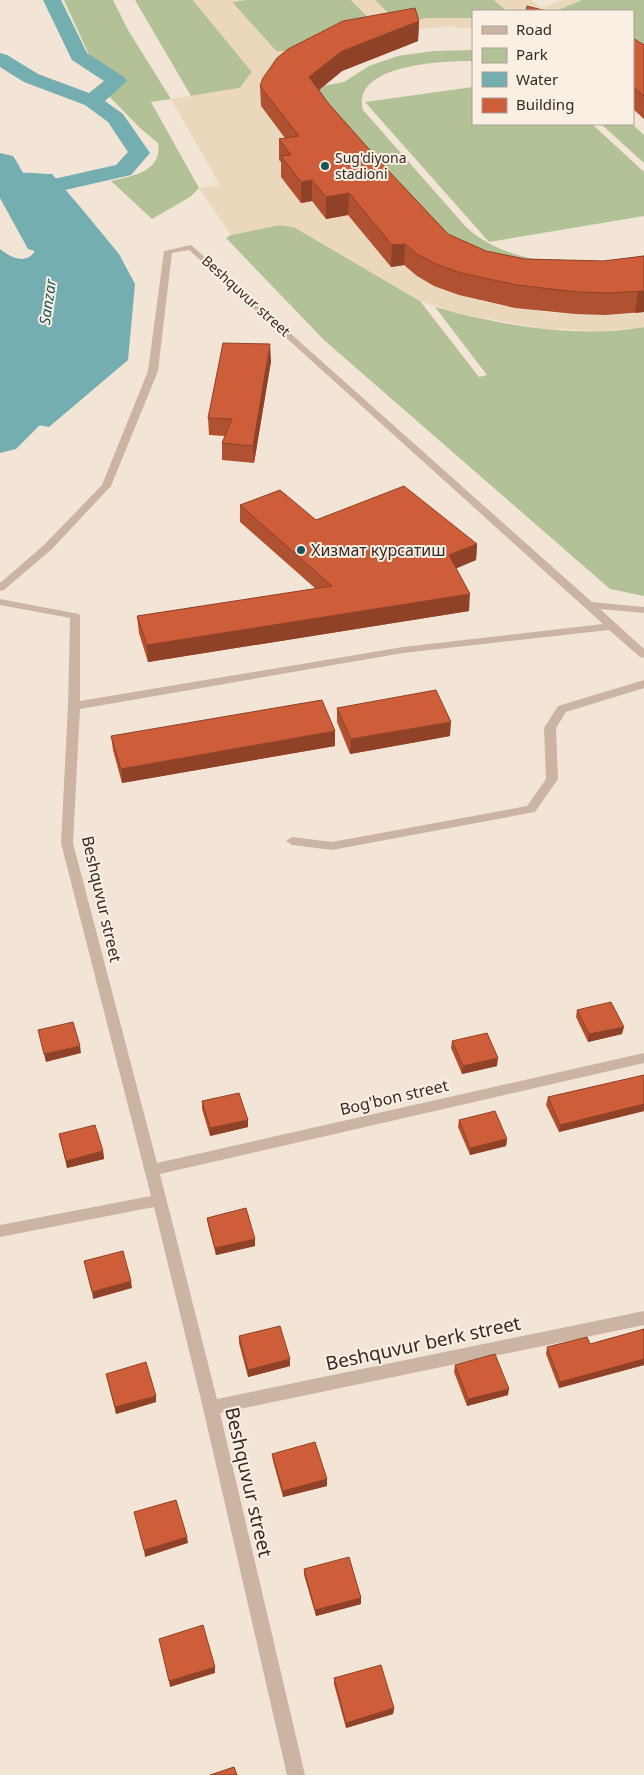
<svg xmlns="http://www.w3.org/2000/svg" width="644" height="1775" font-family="'Noto Sans',sans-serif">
<rect width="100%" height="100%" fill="#f2e5d6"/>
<g fill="#b3c296">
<path d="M64 0H113L128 30 171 99 151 102 199 188 190 197 152 219 111 181C133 176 163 171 158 143L140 128 106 93 120 78 116 73 90 57Z"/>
<polygon points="135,0 193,0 252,72 240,88 191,96"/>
<polygon points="245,0 351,0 376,25 286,51 276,51 232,2"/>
<polygon points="375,0 494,0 507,11 473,11 473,18 431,18 397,22"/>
<polygon points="582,0 644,0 644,58 633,52 633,11 555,11"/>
<path d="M473 50V61C444 61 351 64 363 110L466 227C509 267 589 270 644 255V271L471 267 316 94 322 86 344 82 369 66 398 56 433 51Z"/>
<polygon points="473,87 473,124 592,124 644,172 644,216 489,242 365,102"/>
<polygon points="601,124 632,124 644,135 644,163"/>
<path d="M279 225 294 227 420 301 479 377 487 375 435 307C499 325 577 339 644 327V596L610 589 324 340 226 238 231 235Z"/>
</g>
<g fill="#ebd7bc">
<polygon points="193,0 245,0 232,2 275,51 286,51 375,24 351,0 375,0 397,22 431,18 473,18 473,28 455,28 453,26 409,30 317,53 299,157 291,175 301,203 312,201 326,218 348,215 391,267 404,265 417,276 434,286 486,302 544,312 575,314 644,313 644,327 603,331 546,329 459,314 420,301 294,227 279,225 231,235 199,188 220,185 171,99 240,88 252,72"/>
<polygon points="494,0 532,0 541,8 563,0 582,0 555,11 507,11"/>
</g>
<path fill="#74aeb1" d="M14 168 17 172 53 174 119 254 135 284 128 360 49 427 0 418V249C12 259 28 265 36 249L0 183V171Z"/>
<polygon fill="#f2e5d6" points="13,166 18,170 54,171 78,201 76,202 52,174 17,172 13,168 0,171 0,169"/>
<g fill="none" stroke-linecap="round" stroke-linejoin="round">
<polygon fill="#74aeb1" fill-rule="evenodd" points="43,0 61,0 87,53 124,77 127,81 105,101 123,114 150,153 131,175 17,201 9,199 6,194 9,189 116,165 128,152 108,122 85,105 24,82 0,67 0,53 7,55 38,74 89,93 104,81 72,60"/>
<g fill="#74aeb1" fill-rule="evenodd">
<polygon points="0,153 13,156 18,164 61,241 56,249 42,253 28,249 0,198"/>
<polygon points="42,334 57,338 63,347 56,407 49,416 16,449 0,453 0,415 13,403 21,347 27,338"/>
</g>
<g fill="#cbb5a2" fill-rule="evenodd">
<polygon points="191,245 592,602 644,607 644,613 600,609 644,649 644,658 640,657 609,630 403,653 80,709 73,843 157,1163 644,1053 644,1063 160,1174 217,1399 644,1311 644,1325 220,1413 305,1775 287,1775 203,1408 154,1207 0,1237 0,1225 151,1196 61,843 68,706 70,618 0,605 0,599 79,614 80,616 80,701 403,647 603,624 189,250 172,253 158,371 111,486 52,549 4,590 0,591 0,583 44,545 102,485 148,371 164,251"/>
<polygon points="644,680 644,688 566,712 556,728 558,779 535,812 332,850 292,845 286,841 292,837 332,842 527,806 546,779 544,728 558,706"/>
</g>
</g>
<g fill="#b05131">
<polygon points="419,21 418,41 342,71 319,90 329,104 384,166 448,234 486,251 525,259 603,261 644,256 644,312 605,315 575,314 515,308 459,295 434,286 417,276 404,265 391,267 348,215 326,219 312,201 301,203 281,177 281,162 279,160 279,139 285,138 261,106 260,86"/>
<polygon points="633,38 644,45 644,119 633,109"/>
<polygon points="271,361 254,463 222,460 222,443 225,436 209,435 208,418"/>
<polygon points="240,505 316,520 477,544 476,560 456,568 469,611 148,662 139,633 137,616 316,589 240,522"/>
<polygon points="337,708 450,736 350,754 337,722"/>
<polygon points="111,736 335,746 122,783 113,750"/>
<polygon points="577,1010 622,1034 588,1042 576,1017"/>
<polygon points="452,1041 497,1066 462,1074 451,1048"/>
<polygon points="644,1075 644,1111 559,1132 546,1105 548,1097"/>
<polygon points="202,1101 248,1120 248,1127 210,1136 202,1109"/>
<polygon points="459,1120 507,1139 506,1146 470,1155 458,1127"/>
<polygon points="59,1134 103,1151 104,1159 67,1168"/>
<polygon points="207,1218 255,1246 216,1255 208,1225"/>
<polygon points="644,1329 644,1365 559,1388 546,1354 547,1347 590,1344"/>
<polygon points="239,1336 290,1359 290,1366 248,1377 239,1343"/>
<polygon points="455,1365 508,1395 467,1406 454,1372"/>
<polygon points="106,1374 156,1402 116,1414"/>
<polygon points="272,1454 327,1479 327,1486 283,1497 273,1461"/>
<polygon points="304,1569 361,1598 361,1604 316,1616 304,1575"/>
<polygon points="334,1678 394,1708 393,1714 346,1728 334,1684"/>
</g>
<g fill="#904228">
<polygon points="419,21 418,41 342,71 309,98 309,77 342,51"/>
<polygon points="312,180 312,201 301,203 301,182"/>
<polygon points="349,193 348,215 326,219 326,197"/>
<polygon points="405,244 404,265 391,267 392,245"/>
<polygon points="638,291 644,291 644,312 635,313"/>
<polygon points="270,344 271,361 254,463 253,446"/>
<polygon points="477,544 476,560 448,572 449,555"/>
<polygon points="470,594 469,611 148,662 147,645"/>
<polygon points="451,722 450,736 350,754 351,739"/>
<polygon points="335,731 335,746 122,783 121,769"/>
<polygon points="624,1027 622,1034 588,1042 589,1034"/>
<polygon points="80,1046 81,1053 46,1062 44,1054"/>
<polygon points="498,1058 497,1066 462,1074 463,1066"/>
<polygon points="644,1104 644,1111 559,1132 560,1125"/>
<polygon points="248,1120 248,1127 210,1136 210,1128"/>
<polygon points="507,1139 506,1146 470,1155 470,1148"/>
<polygon points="103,1151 104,1159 67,1168 66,1161"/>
<polygon points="255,1239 255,1246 216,1255 215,1248"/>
<polygon points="131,1281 132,1288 93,1299 92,1292"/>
<polygon points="290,1359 290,1366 248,1377 248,1370"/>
<polygon points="644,1359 644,1365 559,1388 560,1382"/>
<polygon points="509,1389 508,1395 467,1406 468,1399"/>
<polygon points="156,1396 156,1402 116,1414 115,1407"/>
<polygon points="327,1479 327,1486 283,1497 283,1491"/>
<polygon points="187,1537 188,1543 145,1557 144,1550"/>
<polygon points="361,1598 361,1604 316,1616 315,1610"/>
<polygon points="215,1667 215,1673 170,1687 169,1681"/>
<polygon points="394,1708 393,1714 346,1728 346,1723"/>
</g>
<g fill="#cd5e39" stroke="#904228">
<polygon points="527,6 546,11 526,11"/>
<polygon points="415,8 419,21 342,51 309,77 329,104 384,166 448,234 486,251 525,259 603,261 644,256 644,291 608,293 577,292 517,285 461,273 436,264 417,254 405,244 392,245 349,193 326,197 312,180 301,182 281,156 291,155 279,139 299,136 260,86 263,78 277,58 288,49 343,21"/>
<polygon points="633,38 644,45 644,96 633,87"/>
<polygon points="223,343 270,344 253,446 222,443 232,419 208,418"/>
<polygon points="404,486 477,544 449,555 470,594 147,645 137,616 332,586 240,505 280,490 316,520"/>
<polygon points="436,690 451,722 351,739 337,708"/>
<polygon points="322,700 335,731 121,769 111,736"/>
<polygon points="611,1002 624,1027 589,1034 577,1010"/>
<polygon points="73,1022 80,1046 44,1054 38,1030"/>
<polygon points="487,1033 498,1058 463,1066 452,1041"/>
<polygon points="644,1075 644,1104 560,1125 548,1097"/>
<polygon points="239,1093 248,1120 210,1128 202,1101"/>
<polygon points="495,1111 507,1139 470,1148 459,1120"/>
<polygon points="95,1125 103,1151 66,1161 59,1134"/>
<polygon points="246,1208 255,1239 215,1248 207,1218"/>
<polygon points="123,1251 131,1281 92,1292 84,1261"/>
<polygon points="280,1326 290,1359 248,1370 239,1336"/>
<polygon points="644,1329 644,1359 560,1382 547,1347 587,1337 590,1344"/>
<polygon points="495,1354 509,1389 468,1399 455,1365"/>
<polygon points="146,1362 156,1396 115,1407 106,1374"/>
<polygon points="315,1442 327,1479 283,1491 272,1454"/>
<polygon points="176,1500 187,1537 144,1550 134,1512"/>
<polygon points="349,1557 361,1598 315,1610 304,1569"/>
<polygon points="203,1625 215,1667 169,1681 159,1639"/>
<polygon points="381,1665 394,1708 346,1723 334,1678"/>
<polygon points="234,1767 237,1775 210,1775"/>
</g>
<g fill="#185458" stroke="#faefe3" stroke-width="2">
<circle cx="325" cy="166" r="5"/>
<circle cx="301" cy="550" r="5"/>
</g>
<g text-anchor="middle" stroke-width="4" stroke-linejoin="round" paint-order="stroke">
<g font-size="14" fill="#352a25" stroke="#faefe3" text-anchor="start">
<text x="335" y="163">Sug'diyona<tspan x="335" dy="16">stadioni</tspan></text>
</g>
<g font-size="14" fill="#352a25" stroke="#faefe3">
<text transform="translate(246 296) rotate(42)" y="5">Beshquvur street</text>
</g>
<g font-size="15" font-style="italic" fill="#185458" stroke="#faefe3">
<text transform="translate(48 302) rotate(-82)" y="5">Sanzar</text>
</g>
<g font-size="16" fill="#352a25" stroke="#faefe3" text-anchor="start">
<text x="311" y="556">Хизмат курсатиш</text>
</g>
<g font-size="16" fill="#352a25" stroke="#faefe3">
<text transform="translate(102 899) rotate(77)" y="6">Beshquvur street</text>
<text transform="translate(394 1097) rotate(-13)" y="6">Bog'bon street</text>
</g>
<g font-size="19" fill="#352a25" stroke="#faefe3">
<text transform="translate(423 1343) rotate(-12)" y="7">Beshquvur berk street</text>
<text transform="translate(249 1482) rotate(77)" y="7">Beshquvur street</text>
</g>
</g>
<rect x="472" y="10" width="162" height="115" fill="#faefe3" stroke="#aba097"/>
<rect x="482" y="26" width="25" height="8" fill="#cbb5a2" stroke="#aba097"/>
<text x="516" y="35" font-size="15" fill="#352a25">Road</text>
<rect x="482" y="48" width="25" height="15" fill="#b3c296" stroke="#aba097"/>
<text x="516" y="60" font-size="15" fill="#352a25">Park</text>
<rect x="482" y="72" width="25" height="15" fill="#74aeb1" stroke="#aba097"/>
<text x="516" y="85" font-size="15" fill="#352a25">Water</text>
<rect x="482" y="98" width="25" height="15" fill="#cd5e39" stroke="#aba097"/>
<text x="516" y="110" font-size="15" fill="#352a25">Building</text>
</svg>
